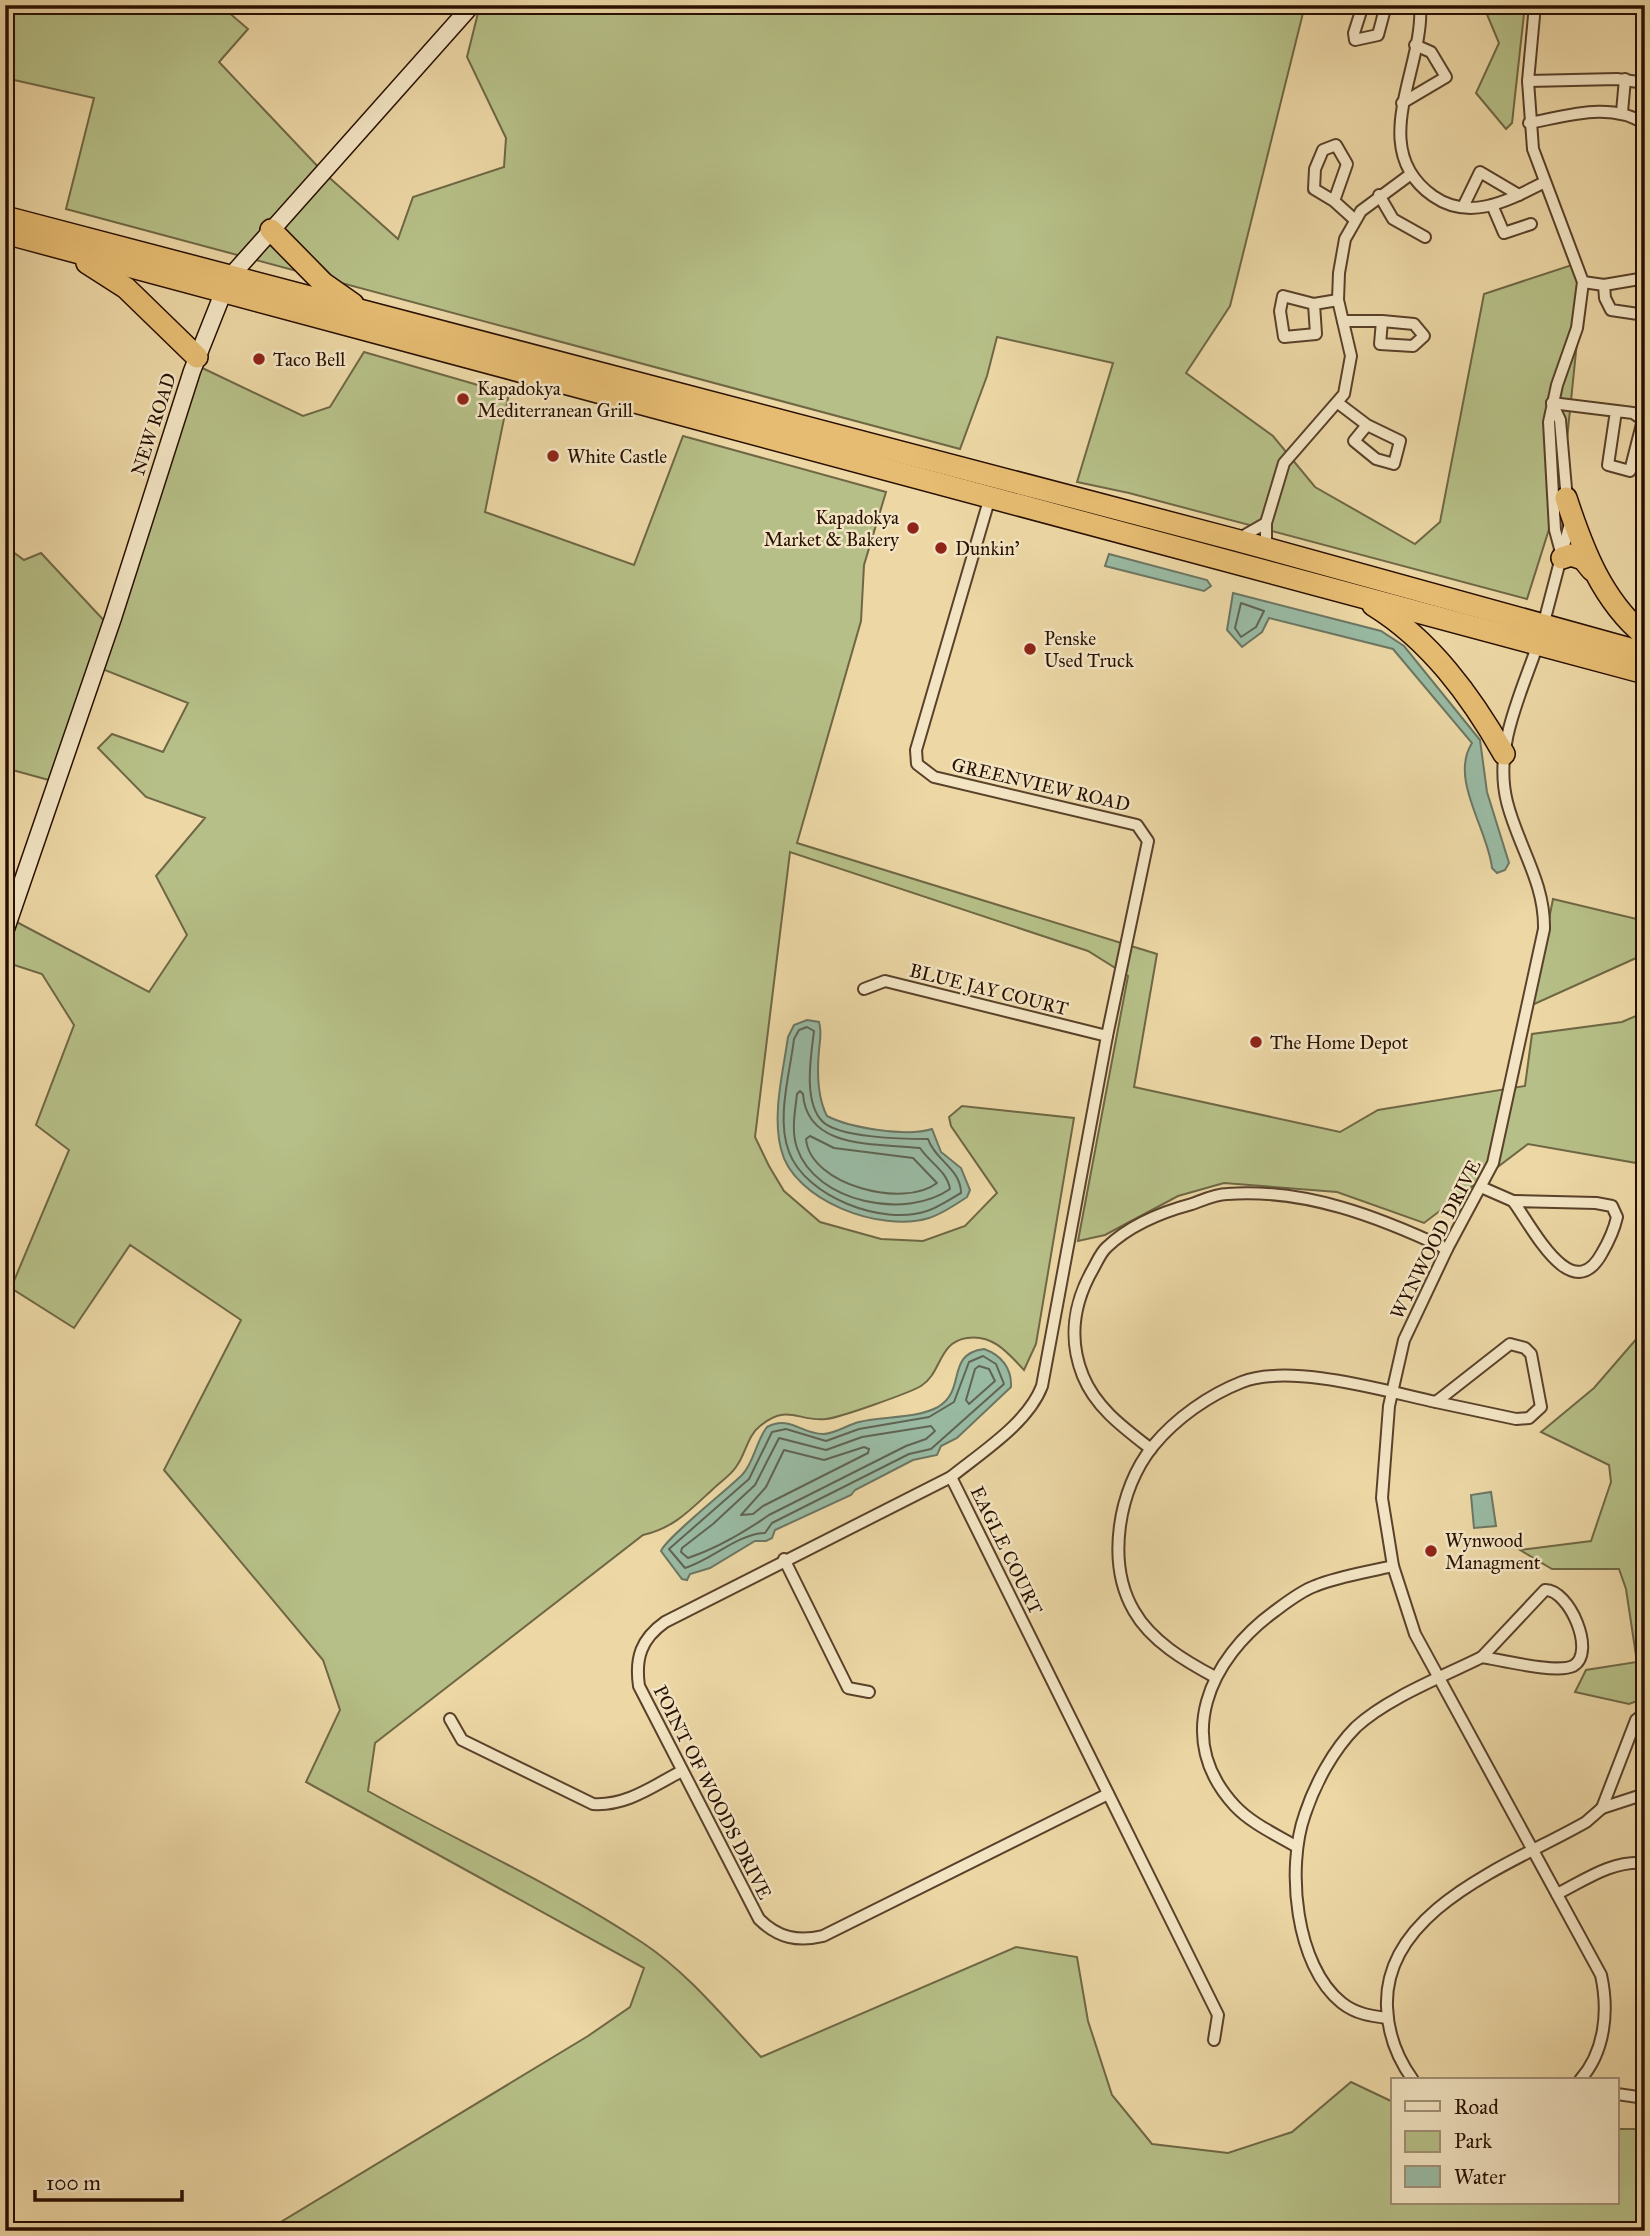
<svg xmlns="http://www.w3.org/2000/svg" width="1650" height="2236" font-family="'IM FELL Great Primer',serif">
<rect width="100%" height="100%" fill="#ecd7a5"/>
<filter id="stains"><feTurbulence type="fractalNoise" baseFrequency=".00286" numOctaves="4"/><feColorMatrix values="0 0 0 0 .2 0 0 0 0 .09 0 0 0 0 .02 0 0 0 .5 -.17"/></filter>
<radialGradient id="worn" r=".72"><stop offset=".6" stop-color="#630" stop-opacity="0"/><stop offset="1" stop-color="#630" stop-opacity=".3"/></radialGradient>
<g fill="#b6bf87" stroke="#6f6744" stroke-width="2">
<polygon points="5,5 220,5 248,29 219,62 323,172 398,239 413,197 504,167 506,138 467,57 480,5 1305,5 1230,306 1186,373 1273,436 1315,487 1415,544 1440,522 1484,294 1575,264 1582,293 1562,488 1527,599 1129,493 1077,482 1113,363 997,337 987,376 960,449 66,209 94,98 5,78"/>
<polygon points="1490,5 1525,5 1512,123 1506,129 1476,93 1499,43 1486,12"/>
<path d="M364 352 509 394 485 512 634 565 683 436 886 492 864 565 861 621 797 843 1157 954 1134 1087 1340 1132 1378 1110 1525 1086 1532 1034 1622 1022 1645 1012V1175L1636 1163 1528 1144 1424 1223 1337 1192 1224 1183 1178 1196 1105 1235 1078 1241 1128 976 1088 951 790 852 755 1137 769 1166 784 1191 820 1222 881 1239 923 1241 965 1226 997 1193 951 1126 949 1117 962 1106 1074 1118 1036 1344 1024 1370C1008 1353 993 1334 967 1338 938 1342 942 1373 921 1386 909 1393 839 1418 826 1419 798 1422 788 1403 760 1426 747 1436 746 1454 736 1467 730 1476 720 1482 713 1489 690 1510 674 1528 643 1535L375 1743 368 1791C459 1842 556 1885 643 1943 688 1973 724 2018 761 2057L1016 1947 1077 1957 1088 2021 1112 2095 1152 2144 1228 2153 1292 2132 1351 2082 1393 2102V2203H1617V2129H1645V2231H266L588 2036 630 2007 644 1968 306 1782 340 1710 323 1660 164 1470 241 1320 130 1245 74 1328 11 1288 69 1150 36 1125 74 1025 42 974 5 962V934L11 919 149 992 187 935 156 876 205 818 146 797 98 748 112 734 163 752 188 703 95 666 56 782 5 768V546L24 560 41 553 110 627 196 365 303 416 330 407Z"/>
<polygon points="1553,899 1645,921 1645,954 1532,1005"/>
<polygon points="1645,1329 1645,1698 1629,1704 1575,1692 1586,1670 1637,1662 1626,1589 1619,1569 1552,1569 1520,1550 1591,1541 1611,1482 1609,1465 1541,1432 1594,1388"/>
</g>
<g fill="#99baa3" stroke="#6c7662" stroke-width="2">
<polygon points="1109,554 1207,580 1211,586 1204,591 1105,566"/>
<path d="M1233 593 1381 631 1404 646 1480 740 1487 792 1509 863 1505 870 1497 873 1492 868C1488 829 1449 779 1472 743L1393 649 1269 618 1262 632 1242 647 1227 630Z"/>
<path d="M807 1020 819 1022C822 1032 820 1040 819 1050 817 1072 817 1097 827 1116 850 1128 907 1137 932 1129L941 1152 961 1168 970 1190 967 1197C955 1205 942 1214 929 1218 881 1233 793 1201 781 1149 772 1114 783 1073 788 1037L794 1025Z"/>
<path d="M984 1349C1001 1355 1012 1368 1011 1387L957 1438 941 1446 937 1455 913 1460 855 1490 851 1495 775 1530 772 1538 766 1541H755L710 1568 690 1574 687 1580 682 1579 661 1551C666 1538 727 1490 742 1475 754 1463 756 1441 767 1427 790 1415 801 1434 823 1434 835 1434 847 1425 859 1422 883 1416 916 1419 938 1407 967 1390 945 1354 984 1349Z"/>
<polygon points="1491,1492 1496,1526 1474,1528 1471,1495"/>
</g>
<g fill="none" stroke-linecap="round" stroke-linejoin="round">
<g stroke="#606452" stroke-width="2">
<polygon points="1241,603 1264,611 1256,627 1241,637 1235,628"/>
<path d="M807 1027 814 1031C811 1056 803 1101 822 1121 838 1138 905 1139 928 1139 935 1160 961 1169 961 1193 950 1199 939 1207 927 1211 882 1226 806 1197 789 1152 776 1119 790 1073 794 1039L799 1030Z"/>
<path d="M800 1091 803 1094C807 1151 879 1143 920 1148 930 1163 947 1171 950 1189 906 1220 816 1203 797 1148 791 1130 795 1112 797 1094Z"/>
<path d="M810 1136 834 1148 913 1158 937 1183C904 1209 810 1185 806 1139Z"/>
<path d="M983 1356 996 1364 1004 1384 931 1449 909 1454 772 1523 765 1533C737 1534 712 1560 685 1568L669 1549 749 1479 772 1432 786 1429 826 1441 859 1429 929 1417 954 1402 969 1362Z"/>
<polygon points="979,1366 989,1369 995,1381 969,1404 966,1400 975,1369"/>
<path d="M931 1426 935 1431 926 1439 906 1446 769 1515C746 1531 715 1549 688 1558L681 1552 682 1548 713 1524 755 1485 779 1438 826 1450 862 1437Z"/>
<polygon points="864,1447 869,1449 868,1453 763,1506 753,1514 741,1515 766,1487 784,1450 824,1460"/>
</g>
<defs>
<g id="street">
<polyline points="1363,5 1354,33 1355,40 1378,35 1386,5"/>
<path d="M1420 5C1425 68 1365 148 1433 196 1470 222 1509 200 1543 183"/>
<polyline points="1535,5 1528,81 1533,149 1583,282 1577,328 1557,385 1549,422 1555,530 1562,556"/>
<polyline points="1644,19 1645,18"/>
<polyline points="1528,81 1617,79 1645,83"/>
<polyline points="1402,103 1446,77 1431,52 1415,45"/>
<polyline points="1622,112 1625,79"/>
<path d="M1529 123C1567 116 1611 101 1645 124"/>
<polyline points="1379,195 1393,219 1425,237"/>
<polyline points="1334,201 1347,164 1336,145 1323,150 1315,169 1314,189 1334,201 1355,220"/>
<polyline points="1492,205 1504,233 1531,224"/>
<polyline points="1463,207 1480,172 1519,195"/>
<polyline points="1583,282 1604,285 1645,278"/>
<polyline points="1604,285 1605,298 1611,310 1645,315"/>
<polyline points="1314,304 1283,296 1280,311 1284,337 1316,334 1314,304 1338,300"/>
<polyline points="1343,321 1382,321 1380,344 1413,346 1424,336 1414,324 1382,321"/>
<polyline points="1338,403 1367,425 1354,441 1376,459 1394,464 1400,441 1367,425"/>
<polyline points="1552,403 1560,420 1567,500"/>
<polyline points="1552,403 1633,413 1643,420 1630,471 1608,465 1616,411"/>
<path d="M990 497 916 750 917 764 934 777 1137 825 1148 841 1107 1036 1042 1386C1028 1423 982 1452 951 1477L665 1622C641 1639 635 1658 639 1686L759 1919C778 1938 798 1942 823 1936L1108 1794"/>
<polyline points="1266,523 1284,463 1344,394 1351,356 1338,300 1339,273 1345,239 1361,211 1411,174"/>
<polyline points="1238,539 1266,523 1266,539 1270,549"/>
<polyline points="1543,626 1569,527"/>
<path d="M1539 641C1522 692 1493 747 1507 802 1518 846 1545 882 1544 929L1493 1163 1447 1249 1404 1340 1389 1406 1382 1498 1393 1566 1415 1634 1601 1975C1609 2011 1605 2052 1580 2080"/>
<polyline points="864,989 885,981 1107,1036"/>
<polyline points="1481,1187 1513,1201"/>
<path d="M1513 1201 1596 1203 1612 1206 1617 1217C1614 1230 1609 1241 1602 1253 1572 1308 1533 1228 1513 1201Z"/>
<polygon points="1510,1344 1525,1348 1531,1354 1541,1407 1529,1418 1516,1419 1436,1402"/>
<path d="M1151 1449C1124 1428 1096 1408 1083 1376 1068 1339 1074 1302 1093 1269 1097 1262 1101 1252 1107 1247 1130 1225 1162 1212 1192 1204 1203 1200 1216 1194 1227 1194 1305 1188 1379 1217 1447 1249"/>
<polyline points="951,1477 1218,2015 1214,2040"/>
<polyline points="784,1559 848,1688 869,1692"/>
<path d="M1545 1590C1569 1589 1597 1653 1573 1666 1557 1674 1501 1660 1482 1657Z"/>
<path d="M1215 1677C1185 1661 1151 1641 1134 1611 1106 1563 1118 1489 1153 1446 1176 1418 1209 1395 1242 1382 1291 1363 1385 1391 1436 1402"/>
<polyline points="1645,1713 1636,1720 1602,1808 1645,1794"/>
<path d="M450 1719 462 1740 593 1804C627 1806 653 1786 682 1771"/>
<path d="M1297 1847C1277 1835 1252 1824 1235 1806 1173 1739 1209 1659 1275 1611 1287 1602 1301 1591 1315 1586 1339 1576 1368 1572 1393 1566"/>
<path d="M1557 1894C1585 1880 1612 1860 1645 1863"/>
<path d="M1387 2018C1371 2016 1356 2014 1342 2003 1295 1966 1286 1867 1305 1814 1315 1784 1333 1750 1356 1727 1387 1698 1444 1676 1482 1657"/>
<path d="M1413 2080C1397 2058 1388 2035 1387 2007 1383 1908 1515 1863 1586 1822L1602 1808"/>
<polyline points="1617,2094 1645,2098"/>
</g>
<polyline id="secondary" points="5,932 113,618 192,371 229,278 472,5"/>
<g id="highway">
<polyline points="5,217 1236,540 1645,653"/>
<polyline points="271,230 323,283 353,304"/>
<polyline points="5,233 1645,673"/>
<polyline points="87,263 126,288 197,357"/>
<path d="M1566 498C1583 550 1602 600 1645 636"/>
<polyline points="1562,558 1571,555 1583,559 1592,570"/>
<path d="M1373 605C1430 640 1471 696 1504 754"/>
</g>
</defs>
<use href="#street" stroke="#59412a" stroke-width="14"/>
<use href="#secondary" stroke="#280f01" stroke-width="19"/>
<use href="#highway" stroke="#280f01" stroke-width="24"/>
<use href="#street" stroke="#f3e5c4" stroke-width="10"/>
<use href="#secondary" stroke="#f3e5c4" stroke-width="16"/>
<use href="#highway" stroke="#e6bc72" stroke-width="21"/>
</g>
<g fill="#8f2418" stroke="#f3e5c4" stroke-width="2.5">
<circle cx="259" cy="359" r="7"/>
<circle cx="463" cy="399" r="7"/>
<circle cx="553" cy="456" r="7"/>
<circle cx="913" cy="528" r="7"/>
<circle cx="941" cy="548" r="7"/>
<circle cx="1030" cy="649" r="7"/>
<circle cx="1256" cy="1042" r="7"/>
<circle cx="1431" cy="1551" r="7"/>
</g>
<g text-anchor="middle" stroke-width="5" stroke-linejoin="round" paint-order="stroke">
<g font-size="19" fill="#280f01" stroke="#f3e5c4" text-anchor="start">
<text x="273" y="366">Taco Bell</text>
<text x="477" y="395">Kapadokya<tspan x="477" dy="22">Mediterranean Grill</tspan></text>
<text x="567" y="463">White Castle</text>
<text x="899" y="524" text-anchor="end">Kapadokya<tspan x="899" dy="22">Market &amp; Bakery</tspan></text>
<text x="955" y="555">Dunkin'</text>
<text x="1044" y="645">Penske<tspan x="1044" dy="22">Used Truck</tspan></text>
<text x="1270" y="1049">The Home Depot</text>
<text x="1445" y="1547">Wynwood<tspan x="1445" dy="22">Managment</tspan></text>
</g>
<g font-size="19" fill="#280f01" stroke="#f3e5c4">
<text transform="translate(153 424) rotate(-72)" y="7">NEW ROAD</text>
<text transform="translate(1041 784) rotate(13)" y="7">GREENVIEW ROAD</text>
<text transform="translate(989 989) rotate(14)" y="7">BLUE JAY COURT</text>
<text transform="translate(1435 1239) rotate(-63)" y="7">WYNWOOD DRIVE</text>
<text transform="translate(1007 1550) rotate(64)" y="7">EAGLE COURT</text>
<text transform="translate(713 1792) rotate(63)" y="7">POINT OF WOODS DRIVE</text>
</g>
</g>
<rect width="1650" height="2236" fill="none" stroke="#ecd7a5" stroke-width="28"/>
<rect x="7" y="7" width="1636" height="2222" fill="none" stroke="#280f01" stroke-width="3.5"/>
<rect x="14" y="14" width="1622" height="2208" fill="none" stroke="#280f01" stroke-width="2"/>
<rect x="1391" y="2078" width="228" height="126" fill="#f3e5c4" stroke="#a28f76" stroke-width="2"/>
<rect x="1405" y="2101" width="35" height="10" fill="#f3e5c4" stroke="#a28f76" stroke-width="2"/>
<text x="1454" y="2114" font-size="21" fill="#280f01">Road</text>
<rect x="1405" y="2131" width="35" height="21" fill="#b6bf87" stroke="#a28f76" stroke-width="2"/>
<text x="1454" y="2148" font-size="21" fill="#280f01">Park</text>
<rect x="1405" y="2166" width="35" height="21" fill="#99baa3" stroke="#a28f76" stroke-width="2"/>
<text x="1454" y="2184" font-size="21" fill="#280f01">Water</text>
<path d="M35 2190v10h147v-10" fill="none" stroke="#280f01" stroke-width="3.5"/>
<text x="46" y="2190" font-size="21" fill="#280f01" stroke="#f3e5c4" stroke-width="5" paint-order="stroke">100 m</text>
<rect width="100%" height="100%" filter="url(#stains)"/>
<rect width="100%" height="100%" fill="url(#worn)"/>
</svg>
